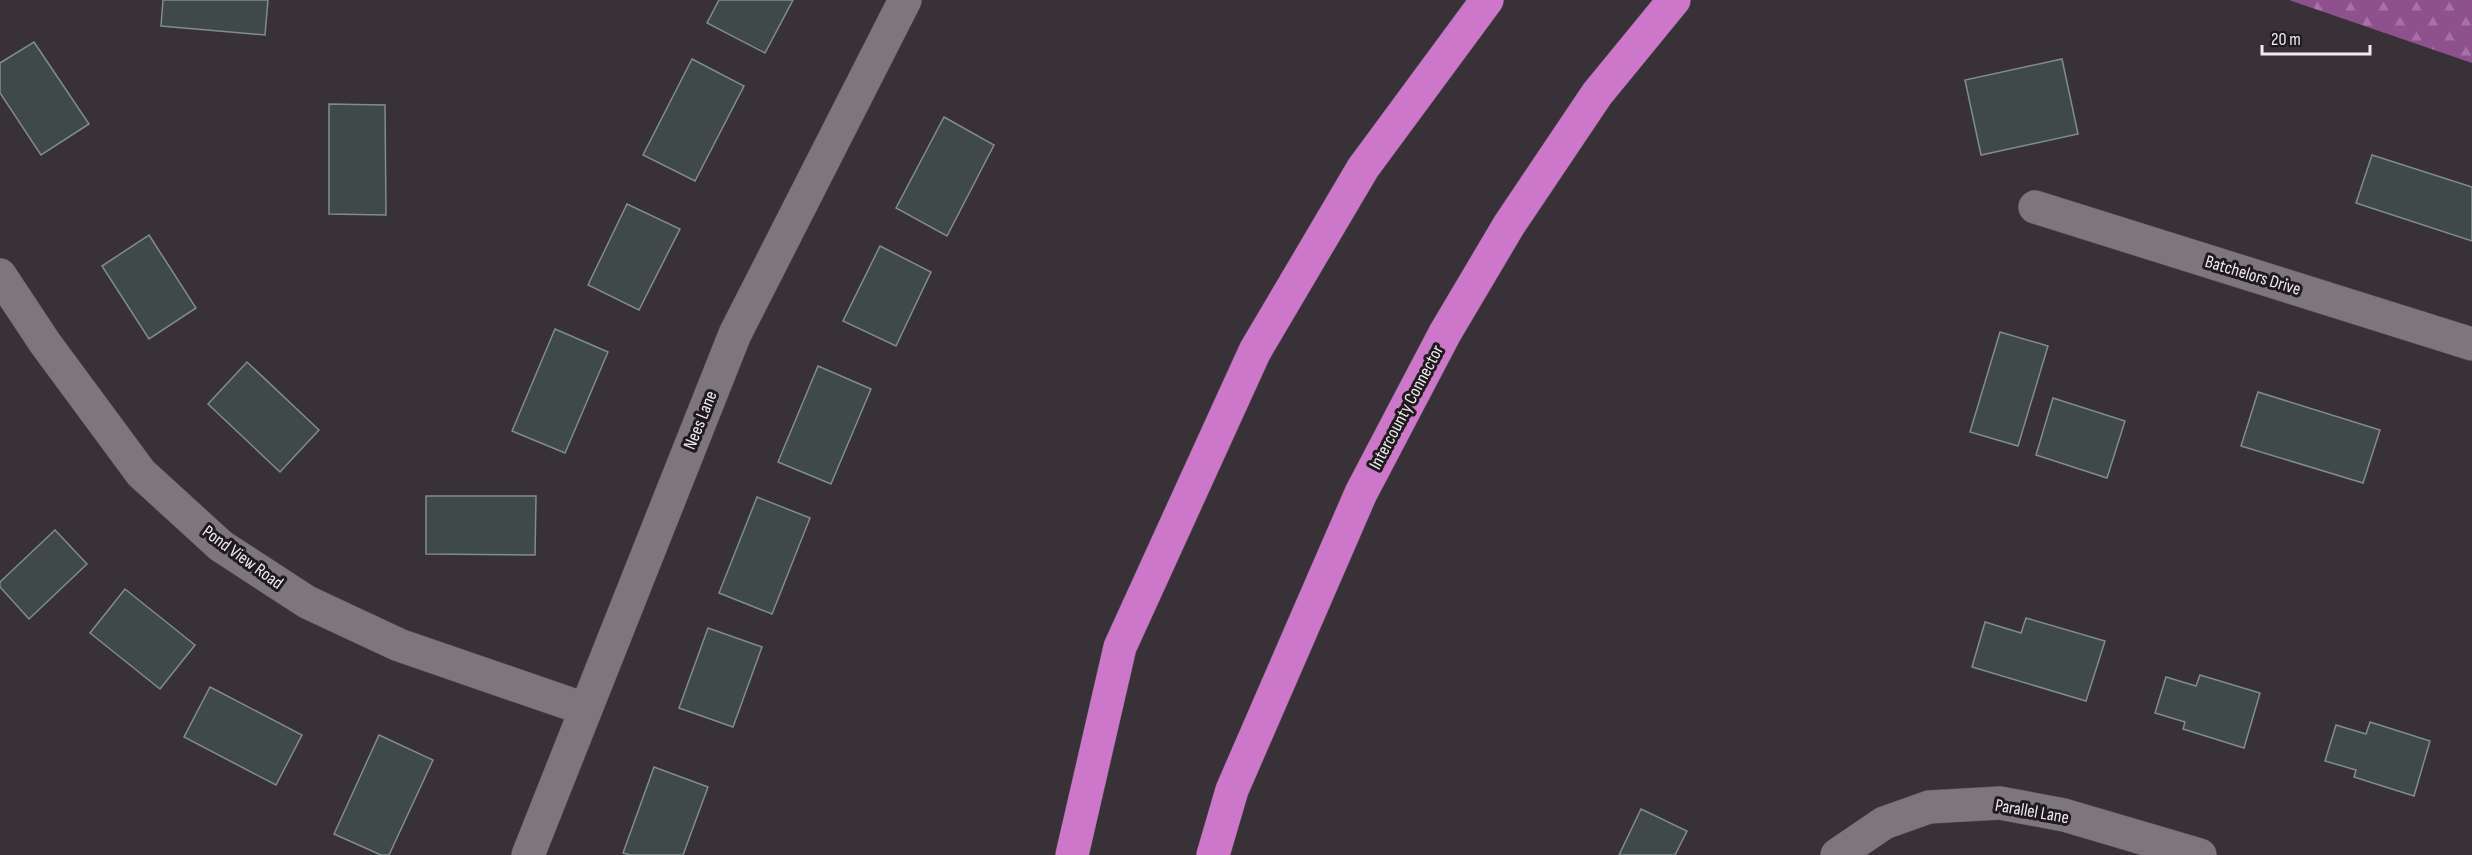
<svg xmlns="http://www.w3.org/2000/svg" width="2472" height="855" font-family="'Sofia Sans Condensed',sans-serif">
<defs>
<pattern id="forest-firs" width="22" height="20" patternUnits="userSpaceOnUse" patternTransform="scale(1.5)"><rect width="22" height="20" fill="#8f518d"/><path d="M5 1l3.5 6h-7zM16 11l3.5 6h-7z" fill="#a473a3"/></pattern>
</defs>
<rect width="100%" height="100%" fill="#383138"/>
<polygon fill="url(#forest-firs)" points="2289,0 2472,0 2472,63"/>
<g fill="#3f4a48" stroke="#808d8a" stroke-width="1.5">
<polygon points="163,0 268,0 265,35 161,26"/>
<polygon points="719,0 793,0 765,53 707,23"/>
<polygon points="34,42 89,124 41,155 0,93 0,63"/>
<polygon points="692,59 744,86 695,181 643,155"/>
<polygon points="2062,59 2078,134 1981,155 1965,80"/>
<polygon points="329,104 385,105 386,215 329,214"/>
<polygon points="944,117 994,145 947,236 896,208"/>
<polygon points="2372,155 2472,187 2472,241 2356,203"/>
<polygon points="627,204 680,229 639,310 588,285"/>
<polygon points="149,235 196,308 149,339 102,266"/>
<polygon points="880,246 931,272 896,346 843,321"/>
<polygon points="555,329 608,352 565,453 512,431"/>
<polygon points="2000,332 2048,346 2018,446 1970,432"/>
<polygon points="247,362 319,430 280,472 208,404"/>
<polygon points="818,366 871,389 831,484 778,462"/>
<polygon points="2258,392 2380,430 2363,483 2241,446"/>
<polygon points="2053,398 2125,421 2107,478 2036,455"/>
<polygon points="426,496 536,496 535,555 426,554"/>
<polygon points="757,497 810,518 772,614 719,593"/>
<polygon points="55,530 87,564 29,619 0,587 0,582"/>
<polygon points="125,589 195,645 160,689 90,633"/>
<polygon points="2026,618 2105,641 2086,701 1972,667 1985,622 2021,633"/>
<polygon points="708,628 762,647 733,727 679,708"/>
<polygon points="2200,675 2260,693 2244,748 2183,729 2185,722 2155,713 2166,677 2196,686"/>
<polygon points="210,687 302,735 276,785 184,737"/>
<polygon points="2370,722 2430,741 2414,796 2354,777 2356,770 2325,761 2336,725 2366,734"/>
<polygon points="379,735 433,760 389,855 381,855 334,834"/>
<polygon points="654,767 708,787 683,855 630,855 623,853"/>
<polygon points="1641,809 1687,831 1675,855 1619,855"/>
</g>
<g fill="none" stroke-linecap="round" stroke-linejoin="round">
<defs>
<g id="minor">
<polyline points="2035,207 2472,344"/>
<polyline points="0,275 45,343 141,473 221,546 307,602 399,645 585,709"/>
<polyline points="528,855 735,334 905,0"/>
<polyline points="1837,855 1884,823 1929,807 2000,803 2064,815 2200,855"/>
</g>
<g id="motorway">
<polyline points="1072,855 1120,647 1255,351 1363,168 1487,0"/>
<polyline points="1213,855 1232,790 1361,493 1445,333 1509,225 1597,94 1674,0"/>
</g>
</defs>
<use href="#minor" stroke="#565055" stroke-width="34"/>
<use href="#motorway" stroke="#565055" stroke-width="34"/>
<use href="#minor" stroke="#7e767d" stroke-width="33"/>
<use href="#motorway" stroke="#cd77ca" stroke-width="33"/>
</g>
<g text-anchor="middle" stroke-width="6" stroke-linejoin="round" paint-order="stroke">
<g font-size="18" fill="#f0ebef" stroke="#1e1a1d">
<text transform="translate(2253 275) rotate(17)" y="6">Batchelors Drive</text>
<text transform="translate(1406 407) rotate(-62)" y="6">Intercounty Connector</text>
<text transform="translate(700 420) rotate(-68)" y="6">Nees Lane</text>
<text transform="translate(243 557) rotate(36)" y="6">Pond View Road</text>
<text transform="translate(2032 811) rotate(10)" y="6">Parallel Lane</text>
</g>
</g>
<path d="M2262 45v9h108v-9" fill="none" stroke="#f0ebef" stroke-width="3"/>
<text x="2271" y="45" font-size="18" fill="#f0ebef" stroke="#1e1a1d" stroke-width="4.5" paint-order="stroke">20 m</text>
</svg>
